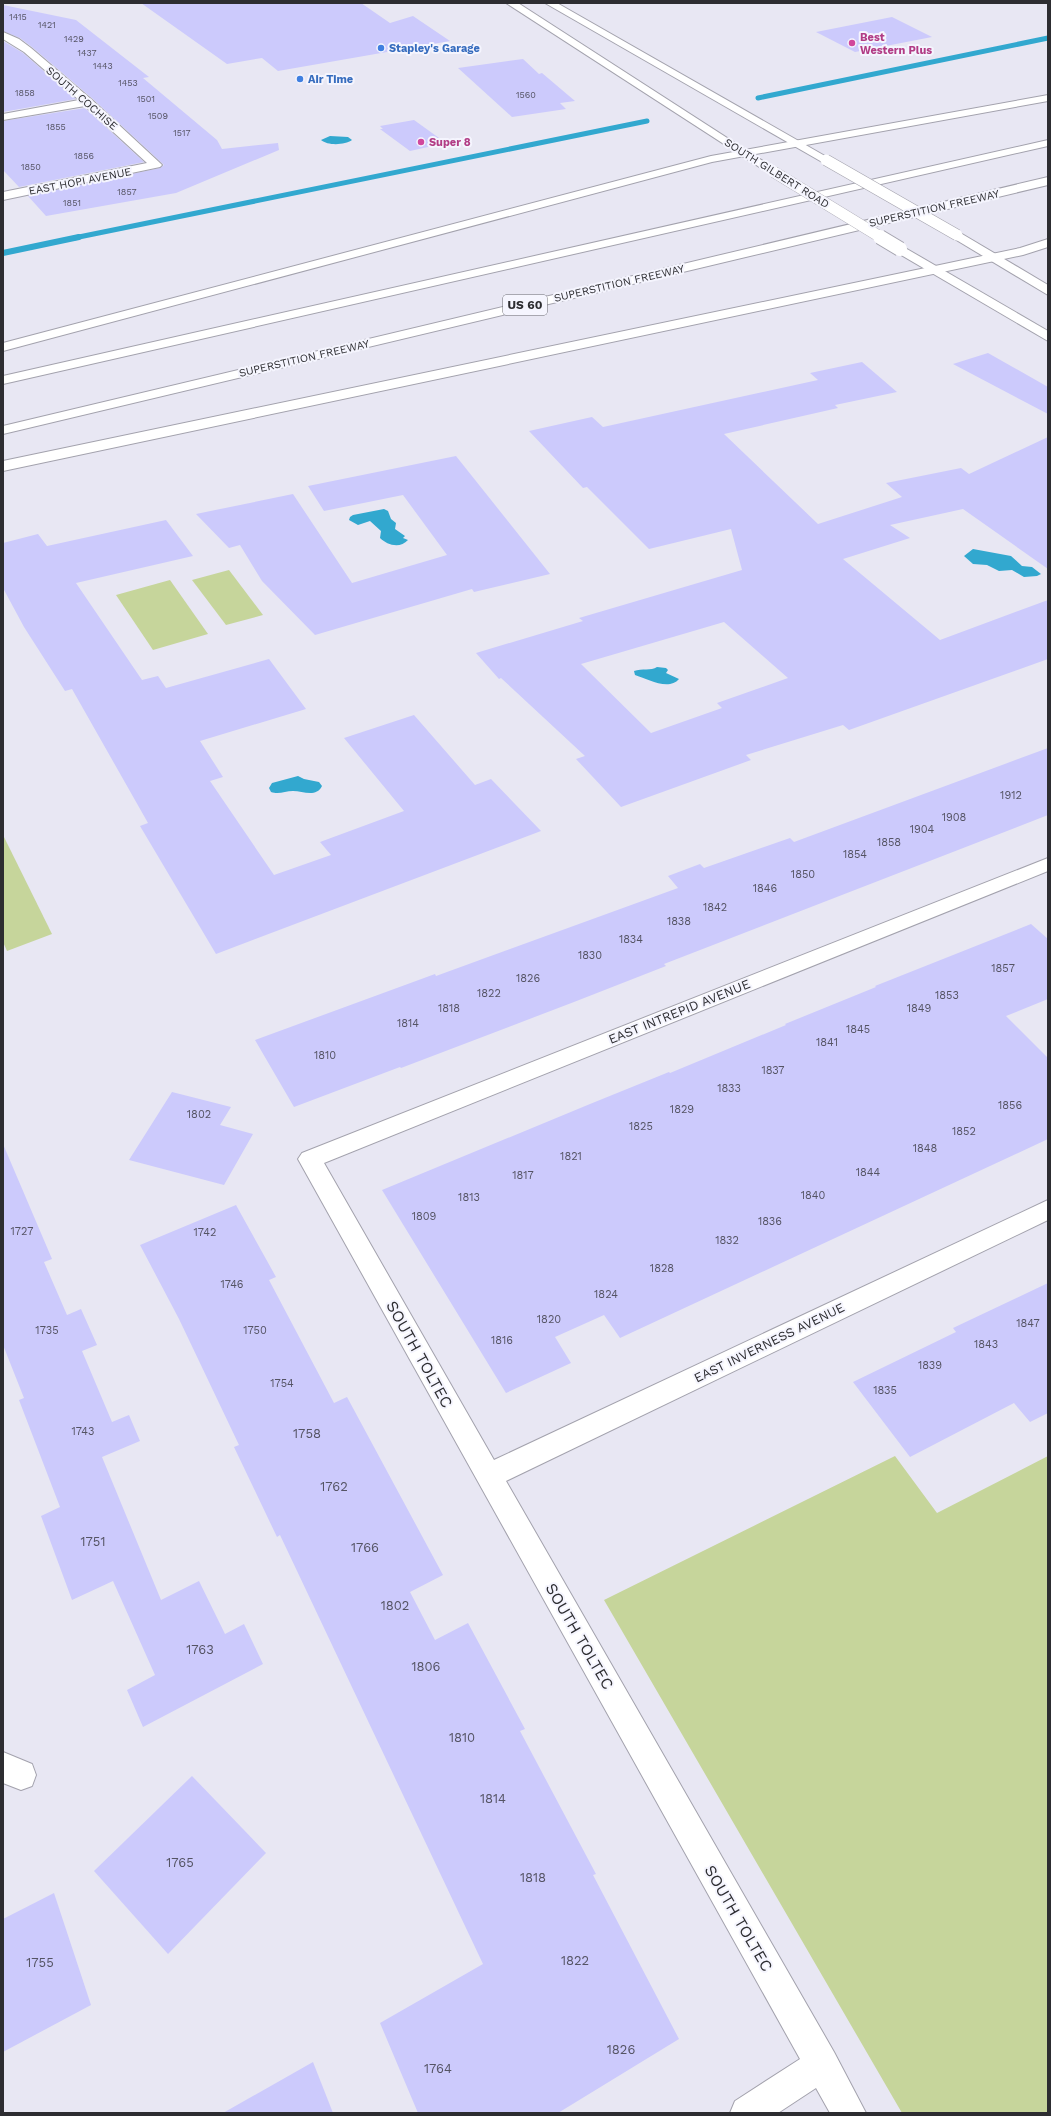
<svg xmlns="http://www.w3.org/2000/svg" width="1051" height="2116" font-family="'Work Sans',sans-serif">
<rect width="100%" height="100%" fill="#e8e7f3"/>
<g fill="#c6d59b">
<polygon points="229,570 263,615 226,625 192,580"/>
<polygon points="170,580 208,634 153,650 116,595"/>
<polygon points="3,835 52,934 7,951 3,942"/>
<polygon points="895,1456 937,1513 1048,1456 1048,2113 902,2113 604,1600"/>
</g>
<g fill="#32a8cf">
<path d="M330 136 348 137 352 140C345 145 328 146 321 140Z"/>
<path d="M384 509 388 511 391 519 396 523 395 529 405 536 403 538 408 540C400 549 387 545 380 538L381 531 370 521 358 525 349 520 350 517 353 515Z"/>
<polygon points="973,549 1011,556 1022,566 1032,567 1041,574 1037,576 1024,577 1012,570 999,571 987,565 973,564 964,556"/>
<path d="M657 667 666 668 668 670 666 673 679 679C669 691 647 679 635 675L634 671C642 668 651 671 657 667Z"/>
<path d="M298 776 304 779 319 782 322 786C316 798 303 791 293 791 285 791 279 795 271 792L269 788 272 783Z"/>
</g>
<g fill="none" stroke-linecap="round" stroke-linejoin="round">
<g stroke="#32a8cf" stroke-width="5">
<polyline points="758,98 1048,38"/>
<polyline points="74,238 647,121"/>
</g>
<polyline stroke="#32a8cf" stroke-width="6" points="3,253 79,237"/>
</g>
<g fill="#cccafc" fill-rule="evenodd">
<polygon points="141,3 361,3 390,23 413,16 450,41 278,71 262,58 227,64"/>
<polygon points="3,5 76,20 149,77 143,78 217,140 222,149 278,143 279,150 176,193 46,216 28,196 160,168 164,165 93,99 32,47 20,38 3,31"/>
<polygon points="892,17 932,37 855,52 816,32"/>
<polygon points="3,41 23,53 76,99 3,112"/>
<polygon points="523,59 539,74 542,73 575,101 560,103 566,109 512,117 458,68"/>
<polygon points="85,108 144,162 19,187 3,170 3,121"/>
<polygon points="414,120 446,143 410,151 380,129 383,129 380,126"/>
<polygon points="988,353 1048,387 1048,414 953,364"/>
<path d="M862 362 897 392 835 405 838 408 724 434 818 524 902 497 886 483 961 468 969 474 1048 437V569L963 509 890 525 910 538 843 559 940 640 1048 600V659L849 730 843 725 746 755 751 760 621 807 576 759 585 756 501 678 499 679 476 653 583 621 579 618 742 570 731 529 649 549 587 487 583 488 529 431 592 417 603 427 818 380 810 373ZM724 622 788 678 717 703 722 708 651 733 581 664Z"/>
<polygon points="456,456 550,574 474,592 472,589 315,635 262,581 240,545 229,548 196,514 293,494 352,583 447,555 403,495 324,511 308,486"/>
<polygon points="166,520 193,556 76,583 142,680 158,676 166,688 269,659 306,709 200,741 223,777 210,781 274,875 331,855 320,842 404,811 344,738 414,715 475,785 491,779 541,831 216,954 140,826 148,823 72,689 65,691 24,627 3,588 3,543 38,534 47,546"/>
<polygon points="1048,748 1048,815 664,964 666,966 574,1002 401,1068 400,1067 294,1107 255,1040 435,974 436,976 678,888 668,876 700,864 704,868 790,838 794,842"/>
<polygon points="1031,924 1048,939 1048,999 1006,1016 1048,1058 1048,1139 620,1338 604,1315 555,1337 571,1363 506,1393 382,1190 590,1104 669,1072 670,1073 786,1025 785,1024 876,987 875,986"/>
<polygon points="172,1092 231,1107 220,1125 253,1134 224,1185 129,1160"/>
<polygon points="3,1144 52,1259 44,1262 67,1315 81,1309 97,1345 82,1351 112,1422 129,1415 140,1441 102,1457 161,1600 199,1581 225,1634 244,1624 263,1664 143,1727 127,1690 155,1675 113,1581 72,1600 41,1516 60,1507 19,1400 24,1398 3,1345"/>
<polygon points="236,1205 276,1277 269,1280 334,1403 347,1397 443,1575 410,1592 435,1640 468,1623 525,1729 520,1731 596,1874 593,1875 679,2039 558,2113 418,2113 380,2023 483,1964 280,1535 277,1537 234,1447 239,1445 179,1319 140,1245"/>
<polygon points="1048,1283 1048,1413 1030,1422 1014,1403 910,1457 853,1382 956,1332 953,1328"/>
<polygon points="192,1776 266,1853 168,1954 94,1871"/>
<polygon points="54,1893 91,2005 3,2052 3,1919"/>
<polygon points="313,2062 333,2113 223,2113"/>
</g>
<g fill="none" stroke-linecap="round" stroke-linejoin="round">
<defs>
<g id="street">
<polygon points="3,32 19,39 31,48 92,100 160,163 162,165 160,167 3,200 3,192 147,163 85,106 3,120 3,114 79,100 24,52 3,39"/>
<polygon points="1048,858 1048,871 324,1163 494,1460 1048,1200 1048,1220 506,1481 834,2052 866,2113 830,2113 816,2088 778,2113 730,2113 735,2101 800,2059 298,1159 302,1153"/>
<polygon points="3,1752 32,1764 36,1775 32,1786 21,1790 3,1783"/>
</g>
<g id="primary">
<polygon points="506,3 518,3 780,172 774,175 770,174"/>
<polygon points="545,3 557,3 832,160 830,162 822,162"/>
<polygon points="957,231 1048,285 1048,295 953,238 951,235 953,232"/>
<polygon points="900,245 1048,331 1048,341 896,252 894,249 896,246"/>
</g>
<g id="highway">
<polygon points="1048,95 1048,101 712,162 3,351 3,343 711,156"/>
<polygon points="1048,140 1048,146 3,384 3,376"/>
<polygon points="1048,177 1048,185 3,434 3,426"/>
<polygon points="1048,239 1048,247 1023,255 3,471 3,461 935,266 1020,248"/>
</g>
</defs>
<use href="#street" stroke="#a3a2ad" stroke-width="2"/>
<use href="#primary" stroke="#a3a2ad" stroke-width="2"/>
<use href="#highway" stroke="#a3a2ad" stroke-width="2"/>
<use href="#street" fill="#fff" fill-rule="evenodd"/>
<use href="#primary" fill="#fff" fill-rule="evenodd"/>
<use href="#highway" fill="#fff" fill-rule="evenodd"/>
<defs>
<g id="primary-bridge-far1">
<polyline points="826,160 957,235"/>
<polyline points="774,172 882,238"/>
</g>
<polyline id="primary-bridge" points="880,237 900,249"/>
</defs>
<use href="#primary-bridge-far1" stroke="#a3a2ad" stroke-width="12" stroke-linecap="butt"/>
<use href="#primary-bridge" stroke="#a3a2ad" stroke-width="16" stroke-linecap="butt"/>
<use href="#primary-bridge-far1" stroke="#fff" stroke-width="11"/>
<use href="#primary-bridge" stroke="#fff" stroke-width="14"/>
</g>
<g fill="#d1479c" stroke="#f5f5fe" stroke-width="1.5">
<circle cx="852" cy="43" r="4"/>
<circle cx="421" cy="142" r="4"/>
</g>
<g fill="#3f7fe0" stroke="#f5f5fe" stroke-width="1.5">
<circle cx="381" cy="48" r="4"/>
<circle cx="300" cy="79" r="4"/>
</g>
<g text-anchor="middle" stroke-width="4" stroke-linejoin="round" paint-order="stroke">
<g font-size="9" fill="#555464">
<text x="18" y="20">1415</text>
<text x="47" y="28">1421</text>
<text x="74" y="42">1429</text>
<text x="87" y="56">1437</text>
<text x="103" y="69">1443</text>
<text x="128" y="86">1453</text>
<text x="25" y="96">1858</text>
<text x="526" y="98">1560</text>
<text x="146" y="102">1501</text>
<text x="158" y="119">1509</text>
<text x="56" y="130">1855</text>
<text x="182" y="136">1517</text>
<text x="84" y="159">1856</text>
<text x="31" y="170">1850</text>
<text x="127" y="195">1857</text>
<text x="72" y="206">1851</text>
</g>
<g font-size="11" font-weight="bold" fill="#b23c85" stroke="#f5f5fe" text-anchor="start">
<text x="860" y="41">Best<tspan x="860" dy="13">Western Plus</tspan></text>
<text x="429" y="146">Super 8</text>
</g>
<g font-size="11" font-weight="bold" fill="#366cbe" stroke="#f5f5fe" text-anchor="start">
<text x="389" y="52">Stapley's Garage</text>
<text x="308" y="83">Air Time</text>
</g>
<g font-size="11" fill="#2d2d31" stroke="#f5f5fe">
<text transform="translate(82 98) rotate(41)" y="4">SOUTH COCHISE</text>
<text transform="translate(777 173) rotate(32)" y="4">SOUTH GILBERT ROAD</text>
<text transform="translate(80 181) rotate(-11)" y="4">EAST HOPI AVENUE</text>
<text transform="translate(934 208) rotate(-13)" y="4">SUPERSTITION FREEWAY</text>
<text transform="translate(619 283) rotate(-13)" y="4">SUPERSTITION FREEWAY</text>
<text transform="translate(304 358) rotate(-13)" y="4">SUPERSTITION FREEWAY</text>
</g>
<g font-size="11" fill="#555464">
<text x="1011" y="799">1912</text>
<text x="954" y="821">1908</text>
<text x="922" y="833">1904</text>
<text x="889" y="846">1858</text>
<text x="855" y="858">1854</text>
<text x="803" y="878">1850</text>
<text x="765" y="892">1846</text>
<text x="715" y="911">1842</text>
<text x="679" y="925">1838</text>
<text x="631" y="943">1834</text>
<text x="590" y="959">1830</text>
<text x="1003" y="972">1857</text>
<text x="528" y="982">1826</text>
<text x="489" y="997">1822</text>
<text x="947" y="999">1853</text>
<text x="449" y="1012">1818</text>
<text x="919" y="1012">1849</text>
<text x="408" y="1027">1814</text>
<text x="858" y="1033">1845</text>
<text x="827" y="1046">1841</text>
<text x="325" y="1059">1810</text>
<text x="773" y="1074">1837</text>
<text x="729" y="1092">1833</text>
<text x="1010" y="1109">1856</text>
<text x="682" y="1113">1829</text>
<text x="199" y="1118">1802</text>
<text x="641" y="1130">1825</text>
<text x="964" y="1135">1852</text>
<text x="925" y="1152">1848</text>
<text x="571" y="1160">1821</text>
<text x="868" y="1176">1844</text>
<text x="523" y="1179">1817</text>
<text x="813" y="1199">1840</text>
<text x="469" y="1201">1813</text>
<text x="424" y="1220">1809</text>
<text x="770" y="1225">1836</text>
<text x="22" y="1235">1727</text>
<text x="205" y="1236">1742</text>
<text x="727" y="1244">1832</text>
<text x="662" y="1272">1828</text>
<text x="232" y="1288">1746</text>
<text x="606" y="1298">1824</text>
<text x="549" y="1323">1820</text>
<text x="1028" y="1327">1847</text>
<text x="47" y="1334">1735</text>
<text x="255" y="1334">1750</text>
<text x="502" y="1344">1816</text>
<text x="986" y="1348">1843</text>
<text x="930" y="1369">1839</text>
<text x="282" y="1387">1754</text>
<text x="885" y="1394">1835</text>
<text x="83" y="1435">1743</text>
</g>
<rect fill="#f5f5fe" stroke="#69696e" stroke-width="1" x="503" y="295" width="44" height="20" rx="3"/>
<g font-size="12" font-weight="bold" fill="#2d2d31">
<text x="525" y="309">US 60</text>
</g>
<g font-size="13" fill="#2d2d31" stroke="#f5f5fe">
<text transform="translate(679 1011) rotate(-22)" y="5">EAST INTREPID AVENUE</text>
<text transform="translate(769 1342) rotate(-26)" y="5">EAST INVERNESS AVENUE</text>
</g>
<g font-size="13" fill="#555464">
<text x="307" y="1438">1758</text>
<text x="334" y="1491">1762</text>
<text x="93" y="1546">1751</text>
<text x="365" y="1552">1766</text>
<text x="395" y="1610">1802</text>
<text x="200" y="1654">1763</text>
<text x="426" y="1671">1806</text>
<text x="462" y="1742">1810</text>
<text x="493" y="1803">1814</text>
<text x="180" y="1867">1765</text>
<text x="533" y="1882">1818</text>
<text x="575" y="1965">1822</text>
<text x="40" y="1967">1755</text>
<text x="621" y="2054">1826</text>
<text x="438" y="2073">1764</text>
</g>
<g font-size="16" fill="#2d2d31" stroke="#f5f5fe">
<text transform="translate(420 1354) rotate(61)" y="6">SOUTH TOLTEC</text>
<text transform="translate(580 1636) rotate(60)" y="6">SOUTH TOLTEC</text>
<text transform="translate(739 1918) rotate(60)" y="6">SOUTH TOLTEC</text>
</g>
</g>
<rect width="1051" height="2116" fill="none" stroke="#2d2d31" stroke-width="8"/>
</svg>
